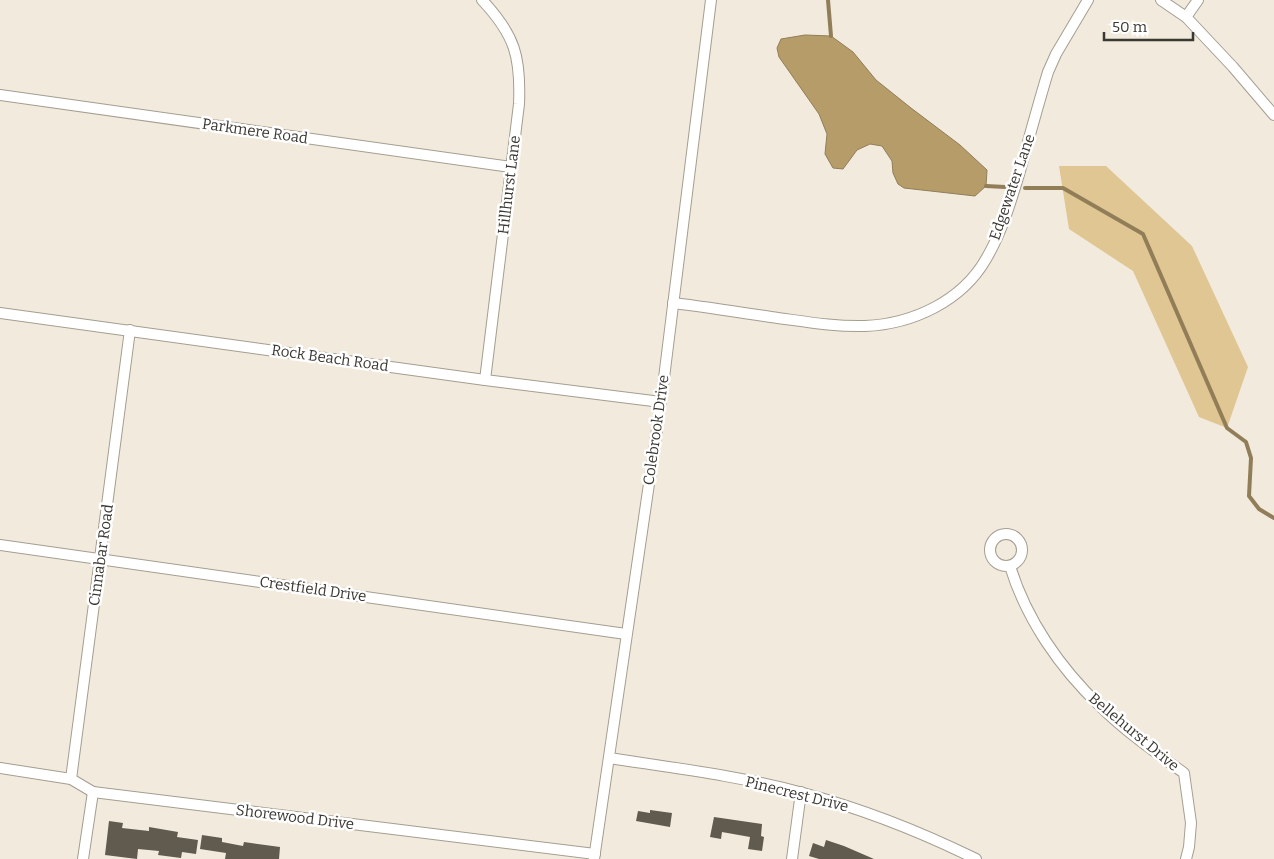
<svg xmlns="http://www.w3.org/2000/svg" width="1274" height="859" font-family="Bitter,serif">
<rect width="100%" height="100%" fill="#f1eadd"/>
<polygon fill="#e0c692" points="1059,166 1106,166 1192,246 1248,367 1227,428 1199,417 1133,271 1069,229"/>
<polygon fill="#b69c68" stroke="#917e58" points="805,35 831,36 853,52 876,80 911,108 960,145 987,170 986,186 975,196 904,188 898,184 893,173 892,161 882,146 870,144 857,150 843,169 833,168 825,154 827,134 819,114 779,57 777,48 781,39"/>
<g fill="none" stroke-linecap="round" stroke-linejoin="round">
<g stroke="#917e58" stroke-width="4">
<polyline points="828,0 831,36"/>
<polyline points="986,186 1005,187"/>
<polyline points="1025,188 1063,188 1143,234 1227,428 1246,442 1251,458 1249,496 1259,509 1274,518"/>
</g>
</g>
<g fill="#605a4f">
<polygon points="650,810 672,813 670,827 636,821 638,811 650,813"/>
<polygon points="714,817 762,824 761,836 764,837 762,851 748,849 750,837 722,832 721,839 710,837"/>
<polygon points="109,821 123,823 122,828 149,831 149,827 178,832 177,837 198,840 196,854 182,852 181,858 158,855 159,851 138,849 137,859 105,855"/>
<polygon points="202,835 222,838 222,842 243,846 244,842 280,847 279,859 225,859 226,853 200,849"/>
<polygon points="826,840 844,846 874,859 819,859 809,856 813,843 824,847"/>
</g>
<g fill="none" stroke-linecap="round" stroke-linejoin="round">
<defs>
<g id="minor">
<path d="M482 0C515 35 521 57 519 104L485 380"/>
<polyline points="1161,0 1186,17 1233,67 1274,115"/>
<polyline points="1186,17 1198,0"/>
<polyline points="0,95 511,167"/>
<path d="M673 303C706 307 738 312 771 317 802 321 833 327 865 326 913 324 962 301 986 259 1002 232 1011 201 1020 171 1029 138 1038 105 1048 72L1056 54 1088 0"/>
<polyline points="0,313 485,380 661,402"/>
<circle cx="1006" cy="550" r="16"/>
<polyline points="0,545 626,634"/>
<path d="M1010 566C1026 619 1060 668 1100 706 1125 731 1155 752 1184 773L1191 823 1189 847 1186 859"/>
<path d="M609 758C674 768 740 776 803 793 863 809 921 832 976 859"/>
<polyline points="0,768 71,779 93,792 595,854"/>
<polyline points="71,779 130,330"/>
<polyline points="83,859 93,792"/>
<polyline points="594,859 661,402 711,0"/>
<polyline points="792,859 801,792"/>
</g>
</defs>
<use href="#minor" stroke="#a49e91" stroke-width="12"/>
<use href="#minor" stroke="#fff" stroke-width="10"/>
</g>
<g text-anchor="middle" stroke-width="5" stroke-linejoin="round" paint-order="stroke">
<g font-size="15" fill="#3b3833" stroke="#fff">
<text transform="translate(255 131) rotate(8)" y="5">Parkmere Road</text>
<text transform="translate(509 185) rotate(-83)" y="5">Hillhurst Lane</text>
<text transform="translate(1012 187) rotate(-71)" y="5">Edgewater Lane</text>
<text transform="translate(330 358) rotate(8)" y="5">Rock Beach Road</text>
<text transform="translate(656 430) rotate(-82)" y="5">Colebrook Drive</text>
<text transform="translate(101 555) rotate(-82)" y="5">Cinnabar Road</text>
<text transform="translate(313 589) rotate(8)" y="5">Crestfield Drive</text>
<text transform="translate(1134 732) rotate(40)" y="5">Bellehurst Drive</text>
<text transform="translate(797 794) rotate(14)" y="5">Pinecrest Drive</text>
<text transform="translate(295 817) rotate(7)" y="5">Shorewood Drive</text>
</g>
</g>
<path d="M1104 32v8h89v-8" fill="none" stroke="#3b3833" stroke-width="2.5"/>
<text x="1112" y="32" font-size="15" fill="#3b3833" stroke="#ffffff" stroke-width="4" paint-order="stroke">50 m</text>
</svg>
